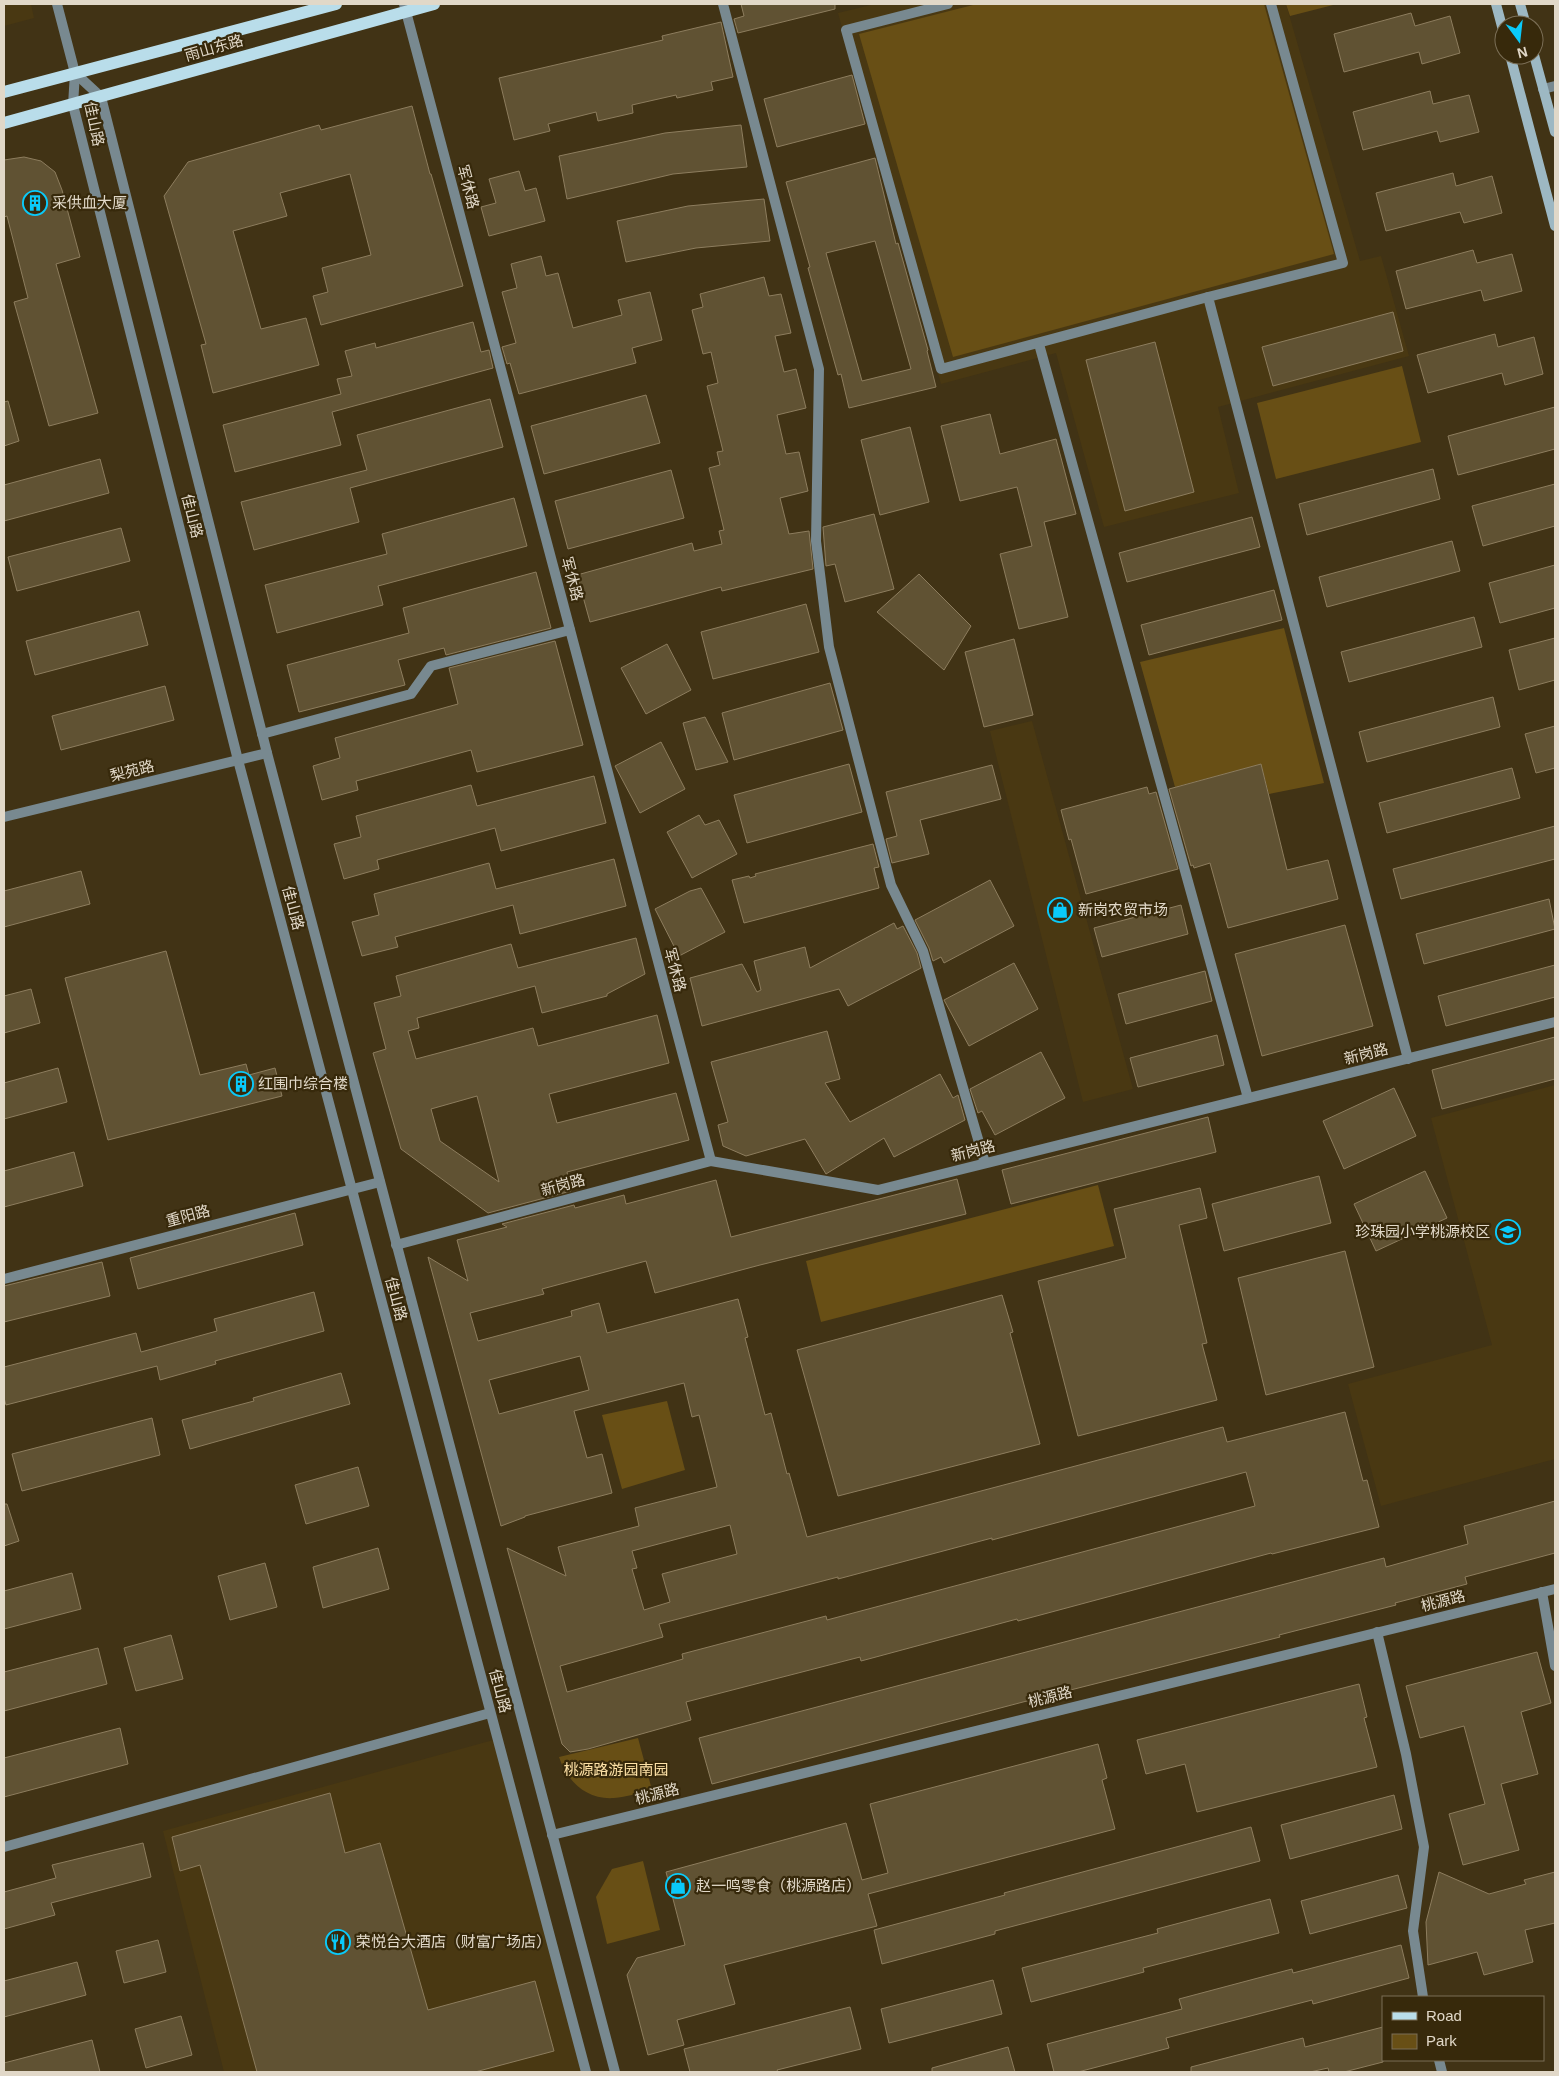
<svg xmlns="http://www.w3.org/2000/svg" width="1559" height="2076" font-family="Arial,'Noto Sans SC',sans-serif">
<rect width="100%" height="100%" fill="#413315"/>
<g fill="#493812">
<polygon points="4,4 31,4 34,18 4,26"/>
<polygon points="875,4 1286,4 1360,261 1381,256 1409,356 1218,407 1239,493 1104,527 1056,353 941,384 838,13"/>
<polygon points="1032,721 1133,1089 1083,1102 990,731"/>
<polygon points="1555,1085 1555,1459 1381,1506 1348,1384 1492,1345 1431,1118"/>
<polygon points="497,1739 586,2072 224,2072 163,1831"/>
</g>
<g fill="#684f15">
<polygon points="977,4 1264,4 1334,254 953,357 859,34"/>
<polygon points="1286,4 1337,4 1290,16"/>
<polygon points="1402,366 1421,442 1276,479 1257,403"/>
<polygon points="1284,628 1324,783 1269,794 1261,764 1175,787 1140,662"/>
<polygon points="1098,1185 1114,1246 821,1322 806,1261"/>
<polygon points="667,1401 685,1470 622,1489 602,1415"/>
<path d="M638 1738 652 1790C640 1793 626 1797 614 1798 586 1800 567 1781 559 1757Z"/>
<polygon points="643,1861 660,1930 607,1944 596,1897 612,1869"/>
</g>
<g fill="#605233" stroke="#8d7d5e" fill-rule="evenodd">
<polygon points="741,4 835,4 835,9 738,33 734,19 744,16"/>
<polygon points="1411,13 1415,26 1450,16 1460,53 1422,64 1419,52 1344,72 1334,34"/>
<polygon points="721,22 733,77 711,82 713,90 677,98 676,95 632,105 633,113 598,121 596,112 548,124 550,131 514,140 499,78 663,40 662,36"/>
<polygon points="852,75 865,124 777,147 764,99"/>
<polygon points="1430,91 1433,104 1469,95 1479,132 1440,142 1437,131 1363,150 1353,112"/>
<polygon points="412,106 430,174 431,174 463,286 321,325 313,296 328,292 322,268 371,255 350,174 280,193 287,216 233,231 261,329 306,318 319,365 213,393 201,345 206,344 164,196 188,162 319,125 321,130"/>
<polygon points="741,125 747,167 673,174 567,199 559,156 665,133"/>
<polygon points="24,157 41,161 55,172 62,190 80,257 56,264 98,413 49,426 14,302 28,298 7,216 4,217 4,160"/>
<path d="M875 158 896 244 898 243 928 350 927 351 936 387 849 408 841 374 838 375 808 268 810 267 786 182ZM875 241 911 369 862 381 826 253Z"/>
<polygon points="519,171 525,191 536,188 545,221 489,236 481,207 496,203 489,179"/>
<polygon points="1453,173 1456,186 1492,176 1502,213 1464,223 1460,212 1386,231 1376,193"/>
<polygon points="764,199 770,241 696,248 626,262 617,221 688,206"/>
<polygon points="1473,250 1477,263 1512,254 1522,291 1484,301 1481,290 1406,309 1396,271"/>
<polygon points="541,256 546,276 558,273 573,328 622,315 618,300 650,292 662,340 632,348 636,363 519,394 510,363 507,364 502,347 516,343 502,292 517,288 511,264"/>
<polygon points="764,277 769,296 781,294 791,333 775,336 784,372 796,369 806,408 777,415 786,454 799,452 808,491 780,498 789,534 809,531 813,569 722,591 721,587 590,622 577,575 692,543 694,551 722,544 719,531 724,530 709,468 720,465 717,452 723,451 707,386 718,383 711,352 703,354 692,310 703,307 700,294"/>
<polygon points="1393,312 1403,351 1273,386 1262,347"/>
<polygon points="473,322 481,352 489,350 493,368 332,412 341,445 235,472 223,425 341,394 337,379 352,376 345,351 375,343 376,348"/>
<polygon points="1495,334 1498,347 1534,337 1543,374 1505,385 1502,373 1428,393 1417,355"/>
<polygon points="1155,342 1194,492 1125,511 1086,360"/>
<polygon points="646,395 660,443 544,474 531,426"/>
<polygon points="490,399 503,447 350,488 359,522 254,550 241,502 367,470 357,435"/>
<polygon points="8,401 19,441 4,446 4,402"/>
<polygon points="1555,407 1555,449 1458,475 1448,436"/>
<polygon points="990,414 1000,454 1056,439 1076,514 1044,522 1068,617 1019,629 1000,554 1032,546 1017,487 960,501 941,426"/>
<polygon points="910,427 929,502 880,515 861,440"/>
<polygon points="100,459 109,493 4,521 4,485"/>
<polygon points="1433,469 1440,499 1307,535 1299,504"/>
<polygon points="671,470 684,518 568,549 555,501"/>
<polygon points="1555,484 1555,526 1483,546 1472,506"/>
<polygon points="514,498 527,546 378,586 383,605 277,633 265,585 387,554 382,534"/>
<polygon points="874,514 894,589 845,602 835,564 826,566 823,527"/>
<polygon points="1252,517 1260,547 1127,582 1119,553"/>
<polygon points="121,528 130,561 17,591 8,557"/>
<polygon points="1452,541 1460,571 1327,607 1319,577"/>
<polygon points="1555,565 1555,608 1500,623 1489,583"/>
<polygon points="536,572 551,628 446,655 444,648 398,660 405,685 299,712 287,665 409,633 403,608"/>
<polygon points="919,574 971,626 944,670 877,612"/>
<polygon points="1274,590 1282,620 1149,655 1141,625"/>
<polygon points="806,604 819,652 713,679 701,632"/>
<polygon points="139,611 148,645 35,675 26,641"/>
<polygon points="1474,617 1482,647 1349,682 1341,652"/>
<polygon points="1555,638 1555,680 1519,690 1509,650"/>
<polygon points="1014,639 1033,715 984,727 965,652"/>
<polygon points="555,641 583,745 477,772 471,750 356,781 358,790 322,800 313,766 340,758 335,738 458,704 449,668"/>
<polygon points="667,644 691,690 646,714 621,668"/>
<polygon points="830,683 843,730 734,760 722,713"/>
<polygon points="165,686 174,720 61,750 52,716"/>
<polygon points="1493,697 1500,727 1367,762 1359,732"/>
<polygon points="705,717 728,762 696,770 683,723"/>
<polygon points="1555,726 1555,768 1536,773 1525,734"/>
<polygon points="661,742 685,789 640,813 615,766"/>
<polygon points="849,764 862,812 747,843 734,795"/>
<polygon points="1261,764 1287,870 1328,860 1338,899 1228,928 1210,863 1194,868 1193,865 1191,866 1169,789"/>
<polygon points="992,765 1001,799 920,820 929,854 892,863 886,839 897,836 886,792"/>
<polygon points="1512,768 1520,798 1387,833 1379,803"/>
<polygon points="594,776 606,823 501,851 495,828 377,860 379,869 344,879 334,844 361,837 356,816 471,785 477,806"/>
<polygon points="1147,787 1149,794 1156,792 1178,869 1086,894 1071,839 1069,840 1061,810"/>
<polygon points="699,815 705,825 719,820 737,854 692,878 667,832"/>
<polygon points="1555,826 1555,859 1401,899 1393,869"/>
<polygon points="873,844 879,867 874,868 879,888 744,923 732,880 749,876 750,878 756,876 755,874"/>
<polygon points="614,859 626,906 520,934 513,905 395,937 398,947 362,956 352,922 379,915 374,894 489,863 496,889"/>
<polygon points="81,871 90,904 4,927 4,891"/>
<polygon points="990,880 1014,926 944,963 941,957 933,961 929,948 915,920"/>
<polygon points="701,888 725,932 679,956 655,909 690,891"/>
<polygon points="1549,899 1555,929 1424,964 1416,934"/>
<polygon points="1181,905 1188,934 1102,957 1094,928"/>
<polygon points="894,923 897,929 903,926 917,953 921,968 848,1006 839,989 702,1026 690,978 742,964 757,992 761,990 754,961 805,947 810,968"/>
<polygon points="1345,925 1373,1026 1262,1056 1235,954"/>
<path d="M636 938 645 974 607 994V996L542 1013 535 986 417 1018 419 1028 408 1031 416 1059 533 1028 538 1046 657 1015 669 1063 549 1094 557 1123 676 1093 689 1140 567 1172 571 1191 488 1213 401 1149 373 1053 386 1049 374 1003 401 996 396 976 511 944 518 968ZM477 1096 499 1182 440 1141 431 1109Z"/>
<polygon points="166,951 200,1075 246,1064 249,1075 275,1068 282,1096 108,1140 65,978"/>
<polygon points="1014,963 1038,1009 969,1046 944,1000"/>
<polygon points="1555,965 1555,997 1446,1026 1438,996"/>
<polygon points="1205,971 1212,1001 1126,1024 1118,994"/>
<polygon points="31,989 40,1023 4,1033 4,996"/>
<polygon points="827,1031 840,1079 825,1083 850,1122 940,1074 953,1098 958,1095 965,1120 894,1157 884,1138 826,1174 805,1139 746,1156 723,1146 718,1125 728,1122 711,1062"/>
<polygon points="1217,1035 1224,1065 1138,1087 1130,1058"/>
<polygon points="1555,1037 1555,1079 1442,1109 1432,1070"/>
<polygon points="1041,1052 1065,1098 995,1135 982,1111 978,1113 970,1089"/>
<polygon points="58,1068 67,1102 4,1119 4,1083"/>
<polygon points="1394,1088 1416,1136 1344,1169 1323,1121"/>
<polygon points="1208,1117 1216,1152 1011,1204 1002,1170"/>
<polygon points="74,1152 83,1186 4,1207 4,1171"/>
<polygon points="1425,1171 1447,1218 1376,1251 1354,1204"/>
<polygon points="1319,1176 1331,1223 1224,1251 1212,1204"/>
<path d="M957 1179 966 1214 760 1265 655 1293 646 1261 542 1289 544 1294 470 1313 478 1341 572 1316 571 1311 599 1303 607 1333 738 1299 748 1337 745 1338 765 1415 771 1413 787 1474 789 1473 807 1537 1223 1427 1227 1442 1345 1412 1363 1481 1367 1480 1379 1527 1272 1554 1271 1553 1018 1621 1017 1619 861 1661 860 1657 686 1702 691 1720 588 1749 570 1752 562 1744 507 1548 566 1576 558 1547 639 1526 635 1508 717 1487 699 1415 692 1417 684 1383 574 1411 587 1458 602 1454 612 1493 525 1516V1517L501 1526 428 1257 468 1281 457 1240 507 1227 502 1224 574 1205 575 1208 624 1195 626 1204 716 1180 731 1237ZM580 1356 589 1390 499 1414 489 1380ZM1246 1472 1255 1506 827 1620 826 1616 682 1654 683 1659 567 1692 560 1666 663 1637 659 1624 838 1577V1579L992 1538V1540ZM730 1525 737 1554 662 1574 670 1602 644 1610 632 1569 637 1568 632 1551Z"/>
<polygon points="1200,1188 1207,1218 1179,1225 1207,1343 1202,1344 1217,1400 1078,1436 1038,1281 1126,1258 1114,1209"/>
<polygon points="295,1213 303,1245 138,1289 130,1258"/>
<polygon points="1345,1251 1374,1367 1266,1395 1238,1278"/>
<polygon points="102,1262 110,1296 4,1322 4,1286"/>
<polygon points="314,1292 324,1331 215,1361 216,1364 160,1380 157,1366 6,1405 4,1398 4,1367 136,1333 141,1352 217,1331 214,1319"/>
<polygon points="1002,1295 1013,1332 1010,1333 1040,1444 838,1496 797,1350"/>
<polygon points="341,1373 350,1404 190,1449 182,1420 254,1401 253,1398"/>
<polygon points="152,1418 160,1455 22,1491 12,1454"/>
<polygon points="358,1467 369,1506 306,1524 295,1485"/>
<polygon points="1555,1501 1555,1553 1465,1577 1467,1584 1395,1603 1396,1605 1279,1635 1280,1637 1023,1702 712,1784 699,1738 1384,1558 1386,1567 1468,1544 1464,1526"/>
<polygon points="4,1504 7,1504 19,1541 4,1546"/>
<polygon points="378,1548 389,1589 323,1608 313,1567"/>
<polygon points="265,1563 277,1607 230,1620 218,1576"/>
<polygon points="72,1573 81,1609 4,1629 4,1591"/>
<polygon points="171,1635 183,1679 136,1691 124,1648"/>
<polygon points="98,1648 107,1684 4,1711 4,1672"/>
<polygon points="1537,1652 1551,1703 1521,1712 1538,1774 1501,1784 1519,1850 1463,1865 1449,1814 1485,1804 1464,1726 1420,1738 1406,1686"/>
<polygon points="1359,1684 1367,1717 1364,1718 1377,1767 1197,1812 1185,1764 1146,1774 1137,1740"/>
<polygon points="120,1728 128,1764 4,1797 4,1758"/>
<polygon points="1098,1744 1107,1778 1102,1780 1115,1829 868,1894 877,1926 724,1965 735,2004 677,2020 684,2045 648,2055 627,1975 637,1958 685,1945 666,1872 846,1823 862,1880 888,1873 870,1804"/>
<polygon points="330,1793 345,1853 380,1843 428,2010 535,1981 554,2051 475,2072 257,2072 200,1865 180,1871 172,1837"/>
<polygon points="1394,1795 1402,1829 1290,1859 1281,1825"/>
<polygon points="1251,1827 1260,1861 995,1931 995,1934 882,1964 874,1930 1005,1895 1004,1893"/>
<polygon points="143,1843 151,1877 51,1903 55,1915 4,1929 4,1892 56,1878 52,1865"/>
<polygon points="1439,1872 1489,1894 1526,1884 1524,1880 1555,1872 1555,1923 1525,1930 1533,1962 1484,1975 1477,1952 1428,1965 1426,1922"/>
<polygon points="1398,1875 1407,1908 1310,1934 1301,1901"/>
<polygon points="1270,1899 1279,1933 1143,1968 1144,1972 1031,2002 1022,1968 1158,1933 1157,1929"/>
<polygon points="158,1940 166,1972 124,1983 116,1951"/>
<polygon points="1401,1945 1409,1978 1313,2004 1312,2000 1166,2038 1169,2048 1078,2072 1054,2072 1047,2044 1182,2009 1179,1999 1292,1969 1293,1973"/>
<polygon points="77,1962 86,1995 4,2017 4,1981"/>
<polygon points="993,1980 1002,2014 889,2043 881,2009"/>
<polygon points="850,2007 861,2049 777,2070 778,2072 690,2072 684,2049"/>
<polygon points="181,2016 192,2055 146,2068 135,2029"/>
<polygon points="1383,2027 1383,2062 1344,2072 1329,2072 1328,2068 1310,2072 1191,2072 1191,2067 1303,2038 1305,2047"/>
<polygon points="92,2040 100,2072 4,2072 4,2063"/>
<polygon points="1008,2047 1015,2072 932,2072 932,2068"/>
</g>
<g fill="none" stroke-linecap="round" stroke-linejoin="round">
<g stroke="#788990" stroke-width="10">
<polyline points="404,4 711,1161"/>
<polyline points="723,4 819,369 816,541 829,647 891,885 923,951 985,1163"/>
<polyline points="948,4 846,30 941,369 1208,297"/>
<polyline points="1271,4 1343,263 1208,297 1408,1059"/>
<polyline points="1543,89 1555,86"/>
<polyline points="1039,344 1248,1098"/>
<polyline points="262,734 411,694 431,666 570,630"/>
<polyline points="4,817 267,753"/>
<polyline points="1542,1592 1555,1666"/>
<polyline points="1377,1632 1406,1754 1424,1847 1413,1931 1423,1997"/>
<polyline points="4,1847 490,1713"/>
<polyline points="1439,2060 1442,2072"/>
</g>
<g stroke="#788990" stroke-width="10">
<polyline points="57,4 75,73 73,105 238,760 586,2072"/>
<polyline points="75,73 101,97 267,753 615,2072"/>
<polyline points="396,1245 711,1161 878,1190 1555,1022"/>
<polyline points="4,1279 380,1182"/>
<polyline points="552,1835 1555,1589"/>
</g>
<g stroke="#9db8c3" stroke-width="10">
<polyline points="1496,4 1504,34"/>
<polyline points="1520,4 1526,25"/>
<polyline points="1510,55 1555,226"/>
<polyline points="1534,55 1555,132"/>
</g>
<g stroke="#b9ddea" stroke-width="12">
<polyline points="4,92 336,4"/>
<polyline points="4,123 434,4"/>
</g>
</g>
<defs>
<symbol id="building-ring" viewBox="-11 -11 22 22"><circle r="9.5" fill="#37290b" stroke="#0acafa" stroke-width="1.5"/><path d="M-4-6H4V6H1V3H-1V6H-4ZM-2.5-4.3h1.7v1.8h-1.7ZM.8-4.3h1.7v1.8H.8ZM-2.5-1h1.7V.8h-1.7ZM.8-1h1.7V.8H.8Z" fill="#0acafa"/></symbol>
<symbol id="shop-ring" viewBox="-11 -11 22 22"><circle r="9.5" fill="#37290b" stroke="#0acafa" stroke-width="1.5"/><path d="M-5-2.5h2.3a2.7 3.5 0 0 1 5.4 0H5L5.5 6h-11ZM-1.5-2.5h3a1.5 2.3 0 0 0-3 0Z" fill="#0acafa"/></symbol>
<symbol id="school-ring" viewBox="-11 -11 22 22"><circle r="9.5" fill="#37290b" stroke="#0acafa" stroke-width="1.5"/><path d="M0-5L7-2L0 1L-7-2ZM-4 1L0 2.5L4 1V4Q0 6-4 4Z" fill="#0acafa"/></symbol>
<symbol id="restaurant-ring" viewBox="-11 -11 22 22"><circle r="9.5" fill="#37290b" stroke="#0acafa" stroke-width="1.5"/><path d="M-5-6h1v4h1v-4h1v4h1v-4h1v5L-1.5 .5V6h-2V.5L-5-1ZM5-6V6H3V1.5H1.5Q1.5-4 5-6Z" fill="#0acafa"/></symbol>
</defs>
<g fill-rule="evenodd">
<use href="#building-ring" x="21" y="189" width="28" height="28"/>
<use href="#shop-ring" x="1046" y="896" width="28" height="28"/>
<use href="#building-ring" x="227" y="1070" width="28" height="28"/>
<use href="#school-ring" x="1494" y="1218" width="28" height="28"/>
<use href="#shop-ring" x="664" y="1872" width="28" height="28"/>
<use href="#restaurant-ring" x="324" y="1928" width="28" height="28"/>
</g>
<g text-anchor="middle" stroke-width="4.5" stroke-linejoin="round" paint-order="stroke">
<g font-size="15" fill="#e1d8c8" stroke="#37290b">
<text transform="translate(214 48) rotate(-16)" y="5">雨山东路</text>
<text transform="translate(94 124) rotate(78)" y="5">佳山路</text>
<text transform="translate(468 187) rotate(75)" y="5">军休路</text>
<text transform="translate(192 516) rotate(76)" y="5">佳山路</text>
<text transform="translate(572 579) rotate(75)" y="5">军休路</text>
<text transform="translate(132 771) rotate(-14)" y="5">梨苑路</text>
<text transform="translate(293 908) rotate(75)" y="5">佳山路</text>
<text transform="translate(675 970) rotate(75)" y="5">军休路</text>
<text transform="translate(1366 1054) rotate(-14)" y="5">新岗路</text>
<text transform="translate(973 1151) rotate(-14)" y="5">新岗路</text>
<text transform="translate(563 1185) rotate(-15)" y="5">新岗路</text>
<text transform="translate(188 1216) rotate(-15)" y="5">重阳路</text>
<text transform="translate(396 1299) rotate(75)" y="5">佳山路</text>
<text transform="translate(1443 1601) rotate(-14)" y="5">桃源路</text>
<text transform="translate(500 1691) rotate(75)" y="5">佳山路</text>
<text transform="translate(1050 1697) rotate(-14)" y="5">桃源路</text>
<text transform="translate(657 1794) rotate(-14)" y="5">桃源路</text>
</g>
<g font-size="15" fill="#e1d8c8" stroke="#37290b" text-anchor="start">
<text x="52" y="208">采供血大厦</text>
<text x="1078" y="915">新岗农贸市场</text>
<text x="258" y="1089">红围巾综合楼</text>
<text x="1490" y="1237" text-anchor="end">珍珠园小学桃源校区</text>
<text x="696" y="1891">赵一鸣零食（桃源路店）</text>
<text x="356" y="1947">荣悦台大酒店（财富广场店）</text>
</g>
<g font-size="15" fill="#fde1a6" stroke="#37290b">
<text x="616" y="1775">桃源路游园南园</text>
</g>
</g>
<rect width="1559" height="2076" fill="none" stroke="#e1d8c8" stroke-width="10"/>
<rect x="1382" y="1996" width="162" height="65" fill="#37290b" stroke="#7b6f57"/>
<rect x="1392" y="2012" width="25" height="8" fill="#b9ddea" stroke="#7b6f57"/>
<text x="1426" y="2021" font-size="15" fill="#e1d8c8">Road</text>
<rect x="1392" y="2034" width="25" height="15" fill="#684f15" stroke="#7b6f57"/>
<text x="1426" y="2046" font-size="15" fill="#e1d8c8">Park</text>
<g transform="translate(1519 40) rotate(165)"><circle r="24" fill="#37290b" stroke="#7b6f57"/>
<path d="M0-4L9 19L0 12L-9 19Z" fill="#0acafa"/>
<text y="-8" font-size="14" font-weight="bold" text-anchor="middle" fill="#e1d8c8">N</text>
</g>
</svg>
